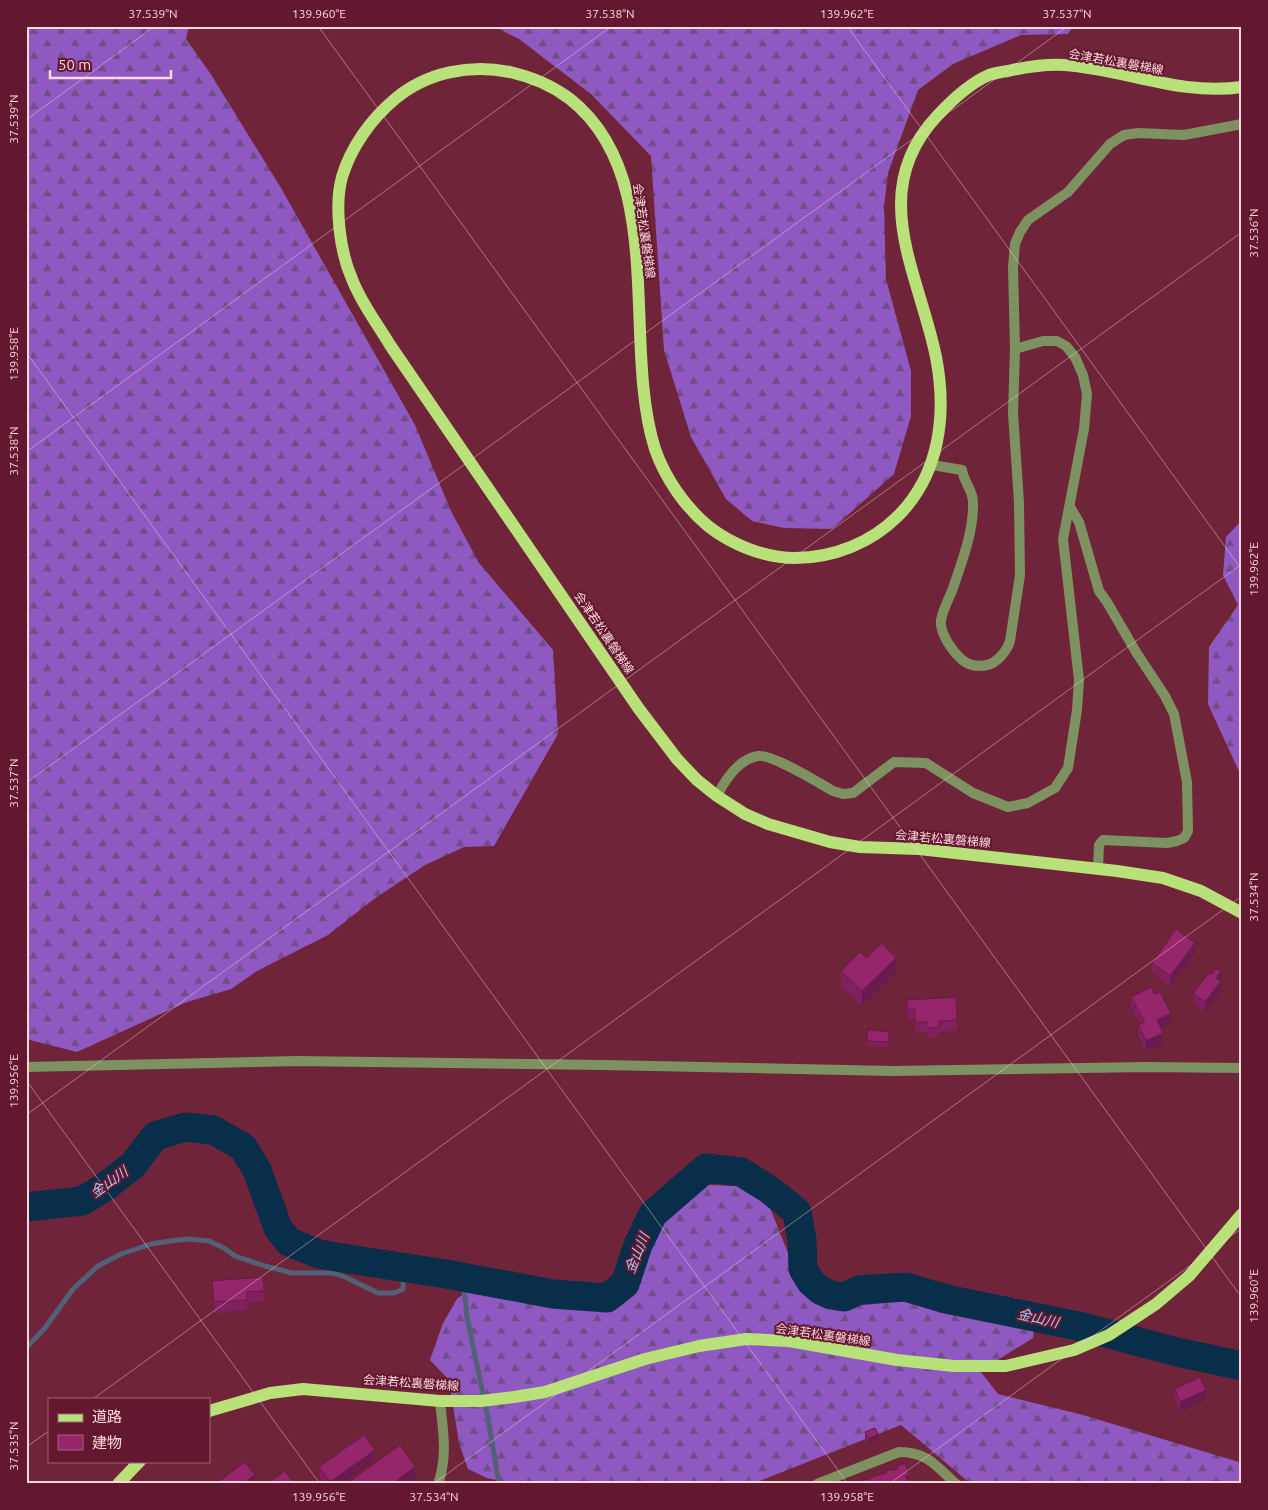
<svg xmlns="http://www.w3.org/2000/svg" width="1268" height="1510" font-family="Ubuntu,'Noto Sans JP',sans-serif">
<defs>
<pattern id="forest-firs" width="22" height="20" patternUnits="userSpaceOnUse" patternTransform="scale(1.25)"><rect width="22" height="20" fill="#9058c1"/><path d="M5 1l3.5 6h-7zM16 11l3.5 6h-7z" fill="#714d88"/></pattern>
</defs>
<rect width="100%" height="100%" fill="#6f2439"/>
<g fill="url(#forest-firs)">
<polygon points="26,26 189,26 186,39 210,73 281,188 415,425 451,511 479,563 553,650 558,734 494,846 464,847 425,865 374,899 328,935 257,971 231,989 187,1002 77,1052 26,1039"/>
<polygon points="493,26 1073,26 1068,34 1021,35 953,64 918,90 888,173 884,206 886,279 911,371 911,416 894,474 832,529 784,528 752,521 726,499 691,437 664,350 651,156 591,94 519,39"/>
<polygon points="1242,520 1242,778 1208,704 1209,647 1238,605 1223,575 1226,537"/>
<polygon points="709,1185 738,1186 759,1198 770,1208 790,1258 814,1292 854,1306 915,1300 953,1302 985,1299 1015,1298 1029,1308 1034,1329 1033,1338 980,1371 998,1394 1083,1415 1242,1463 1242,1484 971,1484 901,1425 752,1484 514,1484 487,1478 468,1469 459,1443 449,1380 430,1360 443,1323 457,1299 471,1287 500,1288 576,1304 589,1302 620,1292 641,1273 650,1234 657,1223 676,1201 693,1197"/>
</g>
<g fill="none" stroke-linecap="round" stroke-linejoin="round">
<g stroke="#526176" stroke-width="5">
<polyline points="463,1278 467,1317 488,1418 499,1484"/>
<polyline points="26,1348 45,1328 73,1289 98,1266 121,1254 151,1244 170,1241 189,1239 209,1241 224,1248 235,1256 265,1266 292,1273 333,1273 345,1277 378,1293 394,1293 403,1289 404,1267"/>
</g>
<polyline stroke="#092e4a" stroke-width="29" points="26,1207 82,1201 105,1187 133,1165 155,1136 185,1127 213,1130 243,1147 257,1170 278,1228 289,1242 319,1254 342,1258 446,1274 553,1294 607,1298 625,1284 638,1245 653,1214 706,1168 741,1172 770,1190 797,1212 802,1241 803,1269 811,1282 820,1290 831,1295 844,1297 859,1290 906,1287 946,1299 1083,1327 1177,1352 1242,1366"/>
<g stroke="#7e9261" stroke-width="10">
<polyline points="1015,349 1013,267 1015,244 1020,232 1028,220 1068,192 1110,144 1124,135 1138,133 1184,135 1242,124"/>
<polyline points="1070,507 1079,522 1099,591 1107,602 1136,652 1165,696 1174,714 1187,782 1188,831 1184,838 1177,841 1167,843 1103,840 1099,845 1098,869"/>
<path d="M717 796C725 780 739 759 758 756 772 754 819 783 833 791L843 794 853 793 894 762 926 763 973 793 1008 807 1028 803 1055 788 1068 768 1077 710 1079 680 1063 539 1084 429 1087 394 1083 375 1075 357 1066 346 1057 341H1043L1015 349 1013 413 1019 503 1020 575 1010 641C1007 651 997 663 987 665 982 666 977 666 972 665 958 662 939 634 941 620 943 610 948 600 952 591 961 564 973 534 973 506 974 490 964 483 962 470L932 465"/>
<polyline points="26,1067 296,1061 603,1065 893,1071 1147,1067 1242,1068"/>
<path d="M438 1484C448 1456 443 1430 440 1401"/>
<path d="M817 1484 899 1452C928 1452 936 1466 956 1484"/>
</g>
<g stroke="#b9e179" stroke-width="12">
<path d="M1242 87C1178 96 1126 69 1064 65 1045 64 1026 67 1008 71 1001 72 995 73 989 75 970 83 951 101 937 116 866 192 919 273 936 357 947 414 940 474 898 516 871 543 833 558 795 558 765 558 732 545 708 526 685 507 665 478 655 449 621 342 669 177 570 99 553 86 532 77 510 72 470 64 427 72 395 99 371 119 351 147 342 177 334 206 340 252 352 279 361 303 377 323 390 345L639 709 677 759 697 780 717 796 745 814 768 824 830 842 860 847 919 849 1117 871 1163 878 1201 891 1242 913"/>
<polyline points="209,1411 270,1393 303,1389 440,1401 481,1401 514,1397 545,1392 645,1359 699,1346 746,1339 789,1341 897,1360 954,1366 1006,1366 1074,1350 1109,1335 1156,1304 1189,1276 1242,1214"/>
<polyline points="118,1484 140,1461"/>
</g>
</g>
<g fill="#80215d">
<polygon points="1195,953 1170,987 1152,973 1152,963"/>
<polygon points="841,971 896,973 862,1006 841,987"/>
<polygon points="1221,972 1221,992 1205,1012 1193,1003 1193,993 1211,975"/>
<polygon points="1131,997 1171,1023 1161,1028 1163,1044 1146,1052 1138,1035 1138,1025 1140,1024 1131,1007"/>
<polygon points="907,1000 957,1020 957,1031 939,1032 939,1037 927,1038 927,1032 915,1033 915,1019 907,1019"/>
<polygon points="889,1037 888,1047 867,1046 867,1041"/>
<polygon points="212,1281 264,1291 264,1301 247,1303 247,1310 214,1313"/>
<polygon points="1175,1389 1206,1400 1180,1412 1175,1399"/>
<polygon points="865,1432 878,1440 868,1444 865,1438"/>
<polygon points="375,1460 342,1484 324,1484 319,1477 319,1467"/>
</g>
<g fill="#681b4c">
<polygon points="1195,943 1195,953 1170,987 1170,976"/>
<polygon points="896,958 896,973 862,1006 862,991"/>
<polygon points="1221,972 1221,992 1205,1012 1205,1002 1216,978"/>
<polygon points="1171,1013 1171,1023 1157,1030 1157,1020"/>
<polygon points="1163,1033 1163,1044 1146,1052 1146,1041"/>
<polygon points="1206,1390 1206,1400 1180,1412 1180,1402"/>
<polygon points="878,1434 878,1440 868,1444 868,1439"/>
<polygon points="375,1450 375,1460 342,1484 330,1484 330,1482"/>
<polygon points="415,1467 415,1483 414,1484 392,1484"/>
<polygon points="255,1475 255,1484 242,1484"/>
<polygon points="909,1475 909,1484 906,1484 906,1476"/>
</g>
<g fill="#95266c" stroke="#681b4c">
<polygon points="1176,929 1195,943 1170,976 1152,963"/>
<polygon points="882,943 896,958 862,991 841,971 860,952 867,958"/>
<polygon points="1216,968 1221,972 1216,978 1221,981 1205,1002 1193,993 1209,973 1211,975"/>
<polygon points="1152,987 1155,994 1160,992 1171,1013 1157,1020 1163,1033 1146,1041 1138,1025 1145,1022 1131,997"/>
<polygon points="956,997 957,1020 939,1021 939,1027 927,1028 927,1022 915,1022 915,1009 907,1009 907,1000"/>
<polygon points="868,1030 889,1032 888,1042 867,1041"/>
<polygon points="263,1277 264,1291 247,1292 247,1300 214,1302 212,1281"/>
<polygon points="1200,1377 1206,1390 1180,1402 1175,1389"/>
<polygon points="875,1428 878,1434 868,1439 865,1432"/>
<polygon points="364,1435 375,1450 330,1482 319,1467"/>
<polygon points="400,1445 415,1467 392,1484 346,1484"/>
<polygon points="245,1462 255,1475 242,1484 215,1484"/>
<polygon points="905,1463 909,1475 906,1476 908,1484 857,1484 860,1483 860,1481 872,1478 872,1477 886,1473 886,1471 892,1469 893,1471 898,1468 897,1466"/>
<polygon points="285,1471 294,1484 267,1484"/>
<polygon points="943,1481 944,1484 937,1484"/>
</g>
<path fill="none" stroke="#fdd7de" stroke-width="1" stroke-opacity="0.45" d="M318 26 1242 1298M847 26 1242 570M26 120 155 26M26 352 848 1484M26 452 612 26M26 783 1068 26M26 1080 320 1484M26 1115 1242 232M93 1399 1242 564M26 1447 49 1431M433 1484 1242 896M889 1484 1242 1228"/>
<g text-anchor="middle" stroke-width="4" stroke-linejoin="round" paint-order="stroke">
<g font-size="12" fill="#fdd7de" stroke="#63182f">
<text transform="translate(1116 62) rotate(10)" y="4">会津若松裏磐梯線</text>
<text transform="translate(644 231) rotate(82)" y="4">会津若松裏磐梯線</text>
<text transform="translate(604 633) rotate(56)" y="4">会津若松裏磐梯線</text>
<text transform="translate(943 839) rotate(5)" y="4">会津若松裏磐梯線</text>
<text transform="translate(823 1335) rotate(8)" y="4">会津若松裏磐梯線</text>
<text transform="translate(411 1383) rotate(4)" y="4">会津若松裏磐梯線</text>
</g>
<g font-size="14" font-style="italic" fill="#a0cef9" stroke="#63182f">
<text transform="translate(109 1182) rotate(-35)" y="5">金山川</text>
<text transform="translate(637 1253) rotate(-68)" y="5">金山川</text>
<text transform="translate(1038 1318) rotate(13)" y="5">金山川</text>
</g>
</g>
<rect width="1268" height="1510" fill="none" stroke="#63182f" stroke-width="55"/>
<rect x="48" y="1398" width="162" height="65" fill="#63182f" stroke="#a16475"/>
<rect x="58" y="1414" width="25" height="8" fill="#b9e179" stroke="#a16475"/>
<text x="92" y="1422" font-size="15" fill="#fdd7de">道路</text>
<rect x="58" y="1435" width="25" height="15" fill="#95266c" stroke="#a16475"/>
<text x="92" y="1448" font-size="15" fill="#fdd7de">建物</text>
<path d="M50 70v8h121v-8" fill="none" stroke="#fdd7de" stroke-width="2.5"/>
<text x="58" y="70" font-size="15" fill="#fdd7de" stroke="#63182f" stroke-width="4" paint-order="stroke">50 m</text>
<rect x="28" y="28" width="1212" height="1454" fill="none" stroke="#fdd7de" stroke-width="2"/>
<g font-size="12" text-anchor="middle" fill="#fdd7de">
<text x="153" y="18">37.539°N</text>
<text x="319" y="18">139.960°E</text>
<text x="610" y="18">37.538°N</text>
<text x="847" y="18">139.962°E</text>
<text x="1067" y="18">37.537°N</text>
<text transform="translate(14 119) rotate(-90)" y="4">37.539°N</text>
<text transform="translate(1254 233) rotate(-90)" y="4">37.536°N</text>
<text transform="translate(14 354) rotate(-90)" y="4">139.958°E</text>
<text transform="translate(14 451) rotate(-90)" y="4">37.538°N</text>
<text transform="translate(1254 569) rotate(-90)" y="4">139.962°E</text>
<text transform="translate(14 783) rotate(-90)" y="4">37.537°N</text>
<text transform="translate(1254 897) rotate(-90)" y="4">37.534°N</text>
<text transform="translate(14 1081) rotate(-90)" y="4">139.956°E</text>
<text transform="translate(1254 1296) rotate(-90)" y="4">139.960°E</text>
<text transform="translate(14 1446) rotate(-90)" y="4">37.535°N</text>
<text x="319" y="1501">139.956°E</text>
<text x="434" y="1501">37.534°N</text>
<text x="847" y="1501">139.958°E</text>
</g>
</svg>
